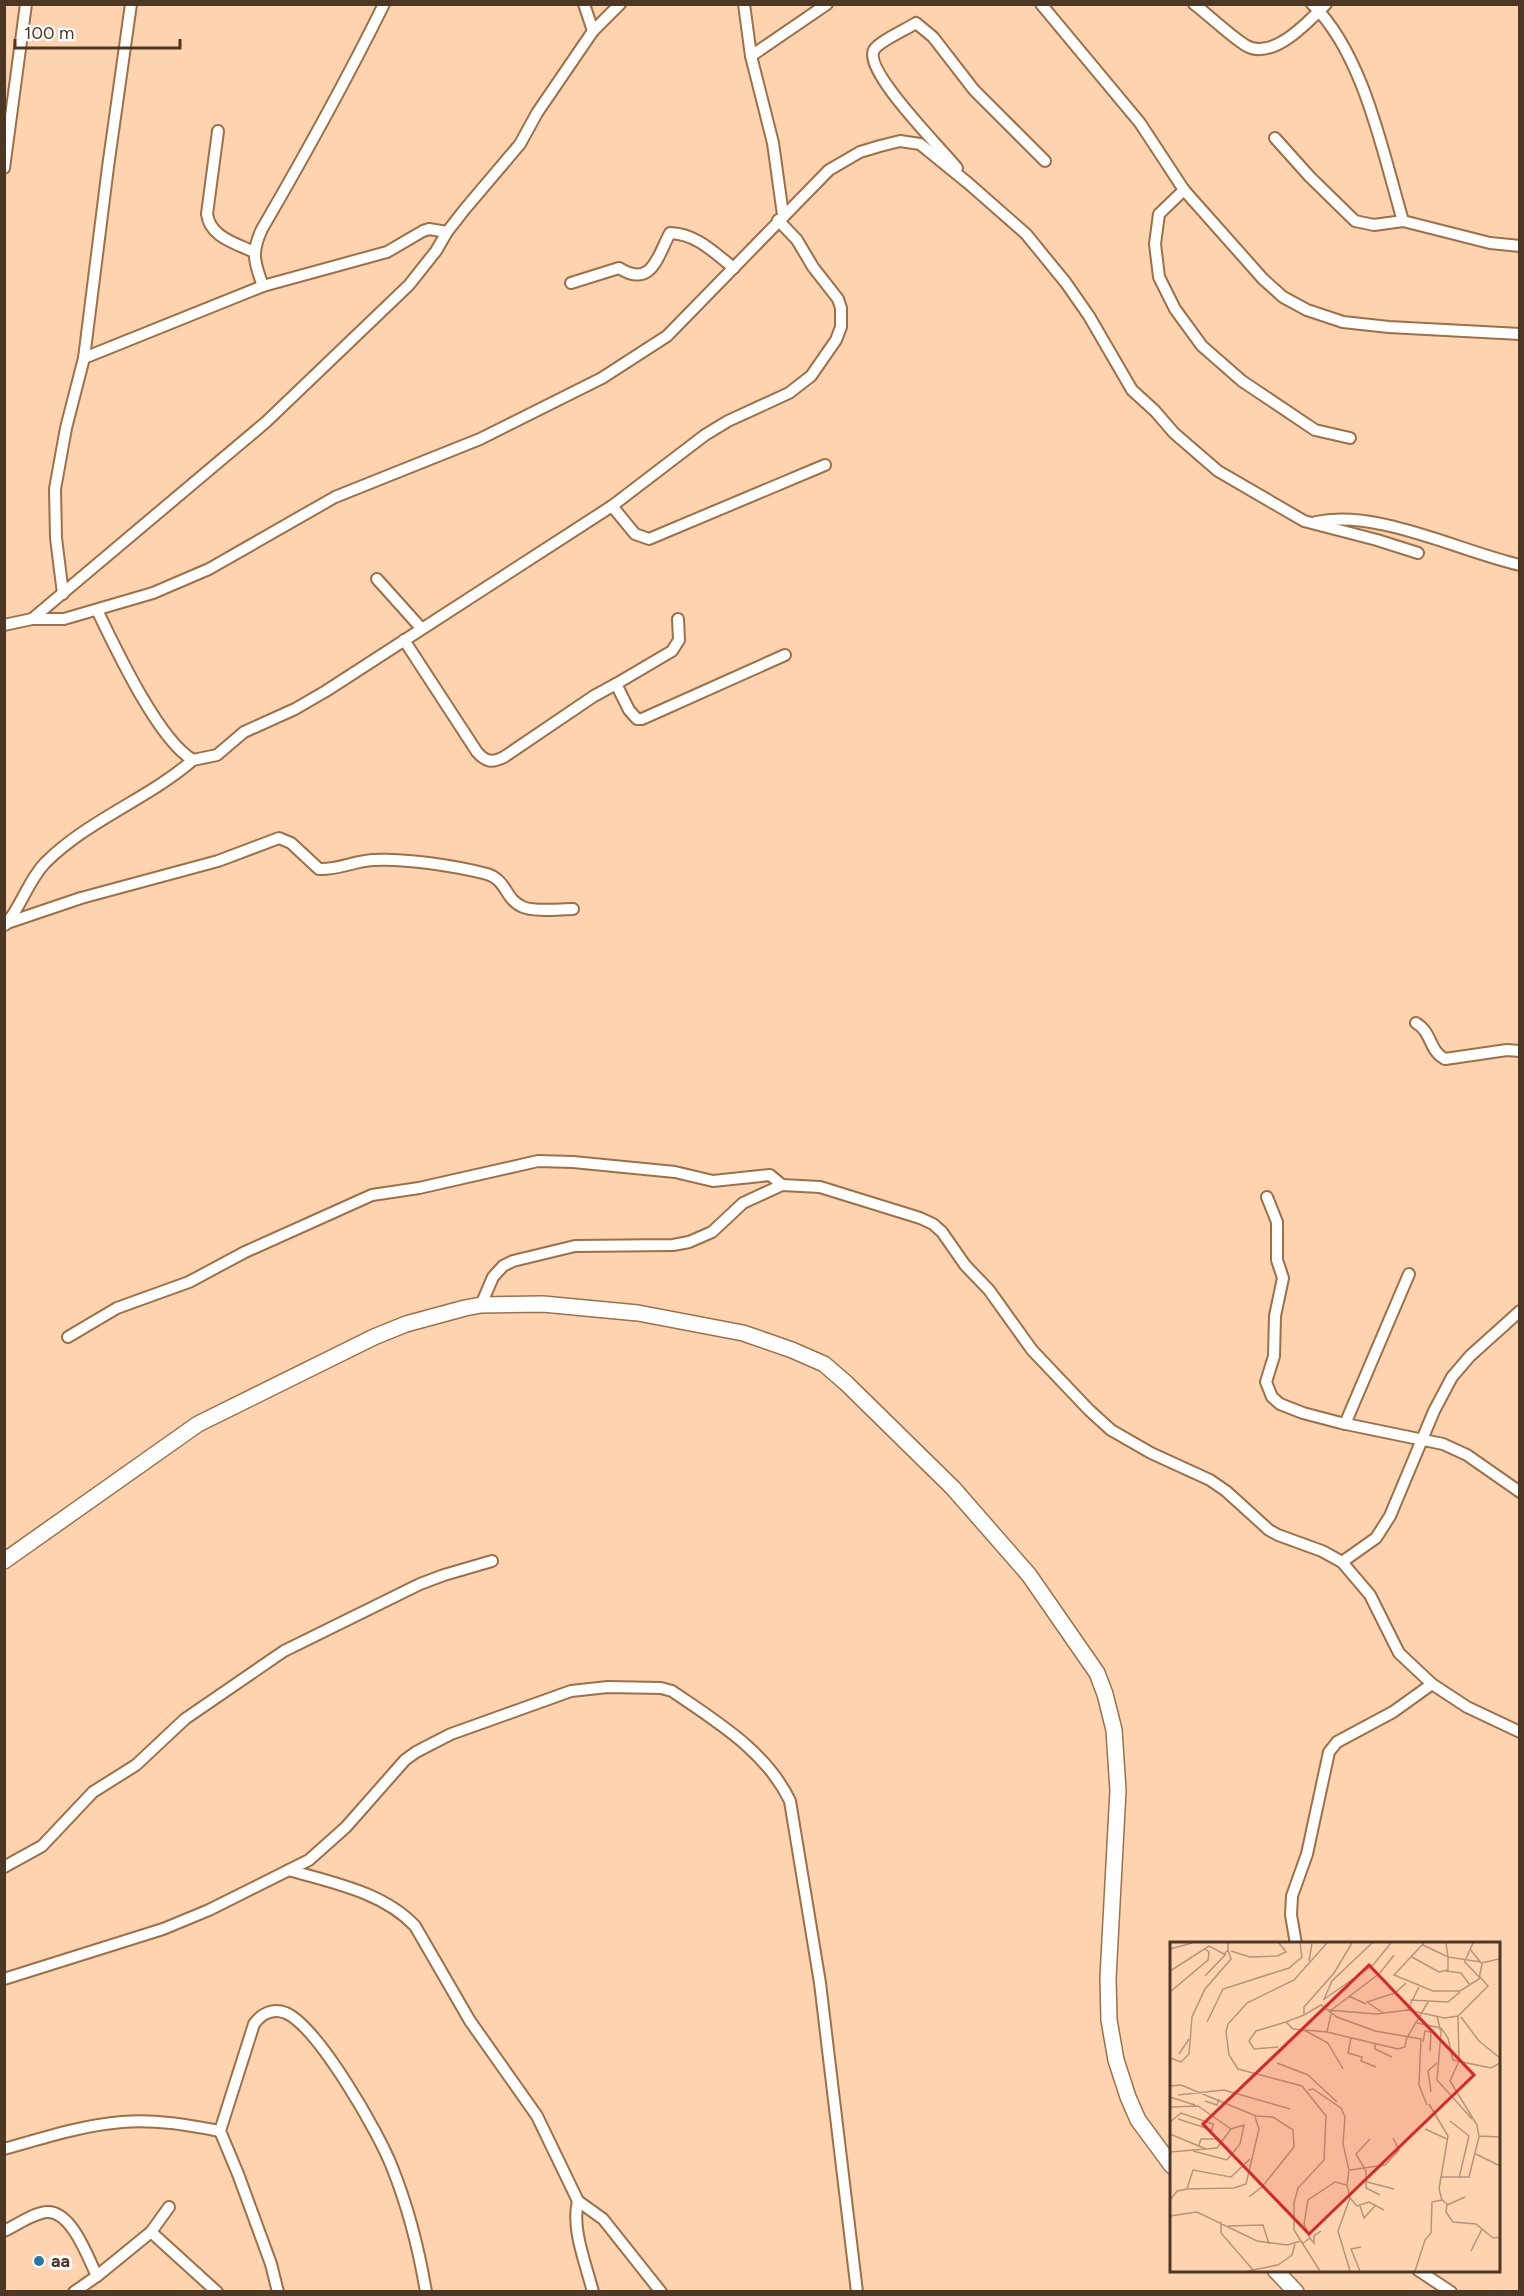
<svg xmlns="http://www.w3.org/2000/svg" width="1524" height="2296" font-family="Figtree,sans-serif">
<rect width="100%" height="100%" fill="#fed3b0"/>
<g fill="none" stroke-linecap="round" stroke-linejoin="round">
<defs>
<g id="street">
<path d="M384 4C346 81 305 155 262 229 251 252 254 262 263 286L387 252 423 231 429 229 447 232"/>
<polyline points="584,4 593,31"/>
<polyline points="744,4 751,56 773,143 783,215"/>
<polyline points="1041,4 1140,123 1184,190 1263,279 1283,297 1307,310 1343,322 1389,327 1520,334"/>
<path d="M1194 4C1211 17 1227 33 1245 45 1272 62 1308 22 1326 4"/>
<path d="M1312 4C1364 54 1383 154 1403 221L1490 243 1520 246"/>
<polyline points="751,56 827,4"/>
<path d="M218 131 207 214C210 237 235 243 254 252"/>
<polyline points="1275,138 1310,177 1355,221 1374,225 1403,221"/>
<polyline points="4,168 26,4"/>
<path d="M957 168C942 149 863 71 874 50 878 42 907 29 916 23L933 37 974 90 1045 161"/>
<polyline points="1184,190 1159,214 1155,244 1159,277 1175,309 1202,346 1242,381 1315,430 1350,438"/>
<path d="M571 283 619 268C652 289 658 255 670 233 697 234 713 252 734 268"/>
<polyline points="84,358 263,286"/>
<polyline points="612,506 635,534 649,539 825,465"/>
<path d="M1316 522C1377 509 1459 551 1520 565"/>
<polyline points="377,579 421,628"/>
<polyline points="63,594 56,538 55,489 66,428 84,358 108,167 131,4"/>
<polyline points="32,619 266,422 409,285 436,251 447,232 465,209 520,144 537,113 593,31 620,4"/>
<polyline points="4,625 32,619 64,619 153,593 209,569 335,497 480,439 602,378 667,336 829,170 860,152 880,146 900,141 920,144 968,183 1026,234 1066,283 1089,316 1132,390 1155,411 1174,433 1218,471 1304,521 1377,540 1418,553"/>
<path d="M404 640 477 752C486 762 492 763 504 757L594 696 616 684 629 710 637 719H642L785 655"/>
<polyline points="616,684 672,651 679,640 678,619"/>
<polyline points="193,760 217,755 244,732 295,709 326,691 612,506 705,435 728,421 789,393 811,376 836,340 841,327 841,308 838,299 813,267 797,240 778,220"/>
<path d="M7 923 81 898 218 861 279 838 291 843 319 869C338 870 354 861 373 860 405 858 456 866 487 874 507 880 505 900 523 907 534 912 560 909 573 909"/>
<path d="M5 925C21 908 27 882 45 863 88 820 148 799 193 760 158 740 115 647 97 610"/>
<path d="M1416 1023C1432 1032 1429 1051 1445 1059L1507 1050 1520 1051"/>
<polyline points="1267,1197 1277,1222 1277,1260 1283,1278 1275,1316 1274,1356 1266,1382 1272,1397 1280,1404 1303,1413 1341,1423 1443,1444 1467,1455 1520,1492"/>
<polyline points="481,1305 493,1277 503,1266 513,1261 575,1246 673,1245 689,1242 712,1232 743,1203 782,1185 820,1187 920,1218 933,1224 942,1232 965,1265 989,1290 1032,1350 1089,1410 1111,1430 1151,1453 1210,1480 1226,1491 1269,1530 1278,1535 1322,1551 1342,1562 1370,1595 1399,1653 1432,1684 1393,1712 1337,1742 1329,1752 1307,1854 1292,1896 1291,1915 1296,1944"/>
<polyline points="68,1337 117,1308 189,1282 245,1252 372,1195 419,1188 538,1161 573,1162 675,1172 713,1181 770,1175 782,1185"/>
<polyline points="1345,1424 1409,1274"/>
<polyline points="1342,1562 1376,1538 1390,1516 1434,1411 1452,1377 1470,1356 1520,1311"/>
<polyline points="1432,1684 1467,1707 1520,1732"/>
<polyline points="4,1867 42,1846 93,1792 136,1765 185,1719 284,1651 420,1584 444,1575 492,1561"/>
<path d="M289 1870C333 1883 383 1892 415 1926L470 2021 537 2116 578 2201 603 2219 661 2292"/>
<path d="M4 1979 163 1929 209 1910 309 1860 346 1827 405 1760 416 1752 451 1734 571 1691 608 1687 661 1688 672 1691C717 1722 766 1751 790 1801L820 1983 857 2292"/>
<path d="M4 2149C43 2138 83 2125 122 2122 155 2119 188 2125 220 2131"/>
<path d="M578 2201C571 2229 586 2264 593 2292"/>
<path d="M4 2231C17 2225 33 2213 47 2212 72 2211 88 2258 97 2276L74 2292"/>
<polyline points="151,2232 217,2292"/>
<polyline points="1418,2270 1451,2292"/>
<polyline points="97,2276 151,2232 169,2207"/>
<path d="M278 2292 271 2264 238 2174 220 2131 254 2024C262 2013 273 2008 286 2013 318 2027 379 2133 392 2167 408 2207 419 2250 426 2292"/>
</g>
<g id="secondary">
<polyline points="4,1561 198,1424 374,1337 406,1324 465,1308 481,1305 543,1304 638,1313 743,1333 792,1350 824,1364 846,1383 953,1488 1029,1575 1097,1673 1105,1694 1114,1730 1118,1790 1108,1978 1109,2020 1116,2060 1128,2097 1138,2120 1172,2166"/>
<polyline points="1275,2270 1296,2292"/>
</g>
</defs>
<use href="#street" stroke="#9f6f45" stroke-width="14"/>
<use href="#secondary" stroke="#9f6f45" stroke-width="18"/>
<use href="#street" stroke="#fff" stroke-width="10"/>
<use href="#secondary" stroke="#fff" stroke-width="15"/>
</g>
<circle fill="#2978aa" stroke="#fdfdfd" stroke-width="2" cx="39" cy="2261" r="6"/>
<g text-anchor="middle" stroke-width="6" stroke-linejoin="round" paint-order="stroke">
<g font-size="18" font-weight="bold" fill="#4c3624" stroke="#fdfdfd" text-anchor="start">
<text x="51" y="2267">aa</text>
</g>
</g>
<g transform="translate(1170 1942)">
<rect width="330" height="330" fill="#fed3b0"/>
<path fill="none" stroke="#b79478" stroke-width="1.5" d="M182 1 164 31 134 65V73L151 63 167 75 205 89 251 97 249 143 257 163M254 1 224 33 263 49H290L309 37 312 22 300 7M253 3 278 15 276 1M0 7 22 1M61 9 80 15 107 14 116 10 109 1M242 15 269 30 278 28V15L311 20M139 19 142 1M294 19 310 36M295 19 303 1M311 21 329 17M0 29 39 4 54 12 58 8V1M276 29 291 31 300 43M35 34 56 12M0 50 38 18 39 10 35 7M179 54 196 62M154 57 162 39 202 1M153 58 203 23 221 1M240 58 278 60 290 50M238 67 249 45M158 68 206 72 238 68 274 76 288 74 318 44 310 35M160 69 210 31 224 13M213 71 197 60 225 51 236 41M134 73 116 80 123 87 157 90 161 72M267 74 271 91 267 138 302 177M291 75 309 99 330 116M37 80 53 47 119 26 132 15 130 1M247 81 271 86 278 96 283 118 321 126 330 121M134 88 158 101 173 127M157 90 228 107 235 105 237 94M238 94 258 60M181 96 178 111 192 115 191 119 206 125M253 100 255 89 261 90 260 109M205 102V107L222 115M108 105 84 107 79 99 86 89 116 80M9 112 19 97M0 116 11 120 19 112 22 75 35 47 61 17 58 8M107 121 138 133 167 160M0 144 11 143 86 174 103 175 123 188 124 205 92 245 79 255M138 148 143 147 171 166 175 175 173 202 179 228 177 243 165 240 138 258 134 282 140 296M261 150 258 129 267 121M8 153 54 148 120 167M0 155 25 163M35 159 47 163 49 157M259 162 278 194 269 247 272 258 277 262 276 270 283 280 306 282 323 296 330 295M0 165 28 164 61 187M280 179 299 194 289 236M0 180 11 171 43 182 42 188 8 177M255 187 277 197M0 192 36 207M309 194 330 195M200 197 186 212 196 229V246L210 253M29 203 31 197H49M0 210 47 206 61 187 74 183 70 202 57 218 23 209M306 212 330 224M80 217 61 235 23 228 17 247 64 246 76 242 89 187 85 175M180 228 215 223 229 208 223 196M270 235H299L309 195 307 183 280 139 289 119 288 74M197 240 224 247M177 243 180 256 168 289 180 329M180 256 187 264 199 260 214 268M0 258 7 249 17 247M277 263 295 255M190 264 194 276 205 264M0 274 27 270 87 299 117 303 131 299M51 280V291L84 329M58 284 93 283 99 302M133 301 140 296 144 301V294L151 289M301 309 312 287M78 329 108 323 122 313 125 302M150 329 124 288V261L128 246 154 218 156 174 132 144 68 127 59 113 56 90 58 82 77 61 124 38 157 1M190 329 181 307 191 305M245 329 255 298 261 291 262 260 272 258"/>
<path fill="#d62828" fill-opacity="0.15" stroke="#d62828" stroke-width="3" d="M199 23 304 133 139 292 33 182Z"/>
<rect width="330" height="330" fill="none" stroke="#4c3624" stroke-width="3"/>
</g>
<rect width="1524" height="2296" fill="none" stroke="#4c3624" stroke-width="12"/>
<path d="M15 39v9h165v-9" fill="none" stroke="#4c3624" stroke-width="3"/>
<text x="24" y="39" font-size="18" fill="#4c3624" stroke="#fdfdfd" stroke-width="4.5" paint-order="stroke">100 m</text>
</svg>
